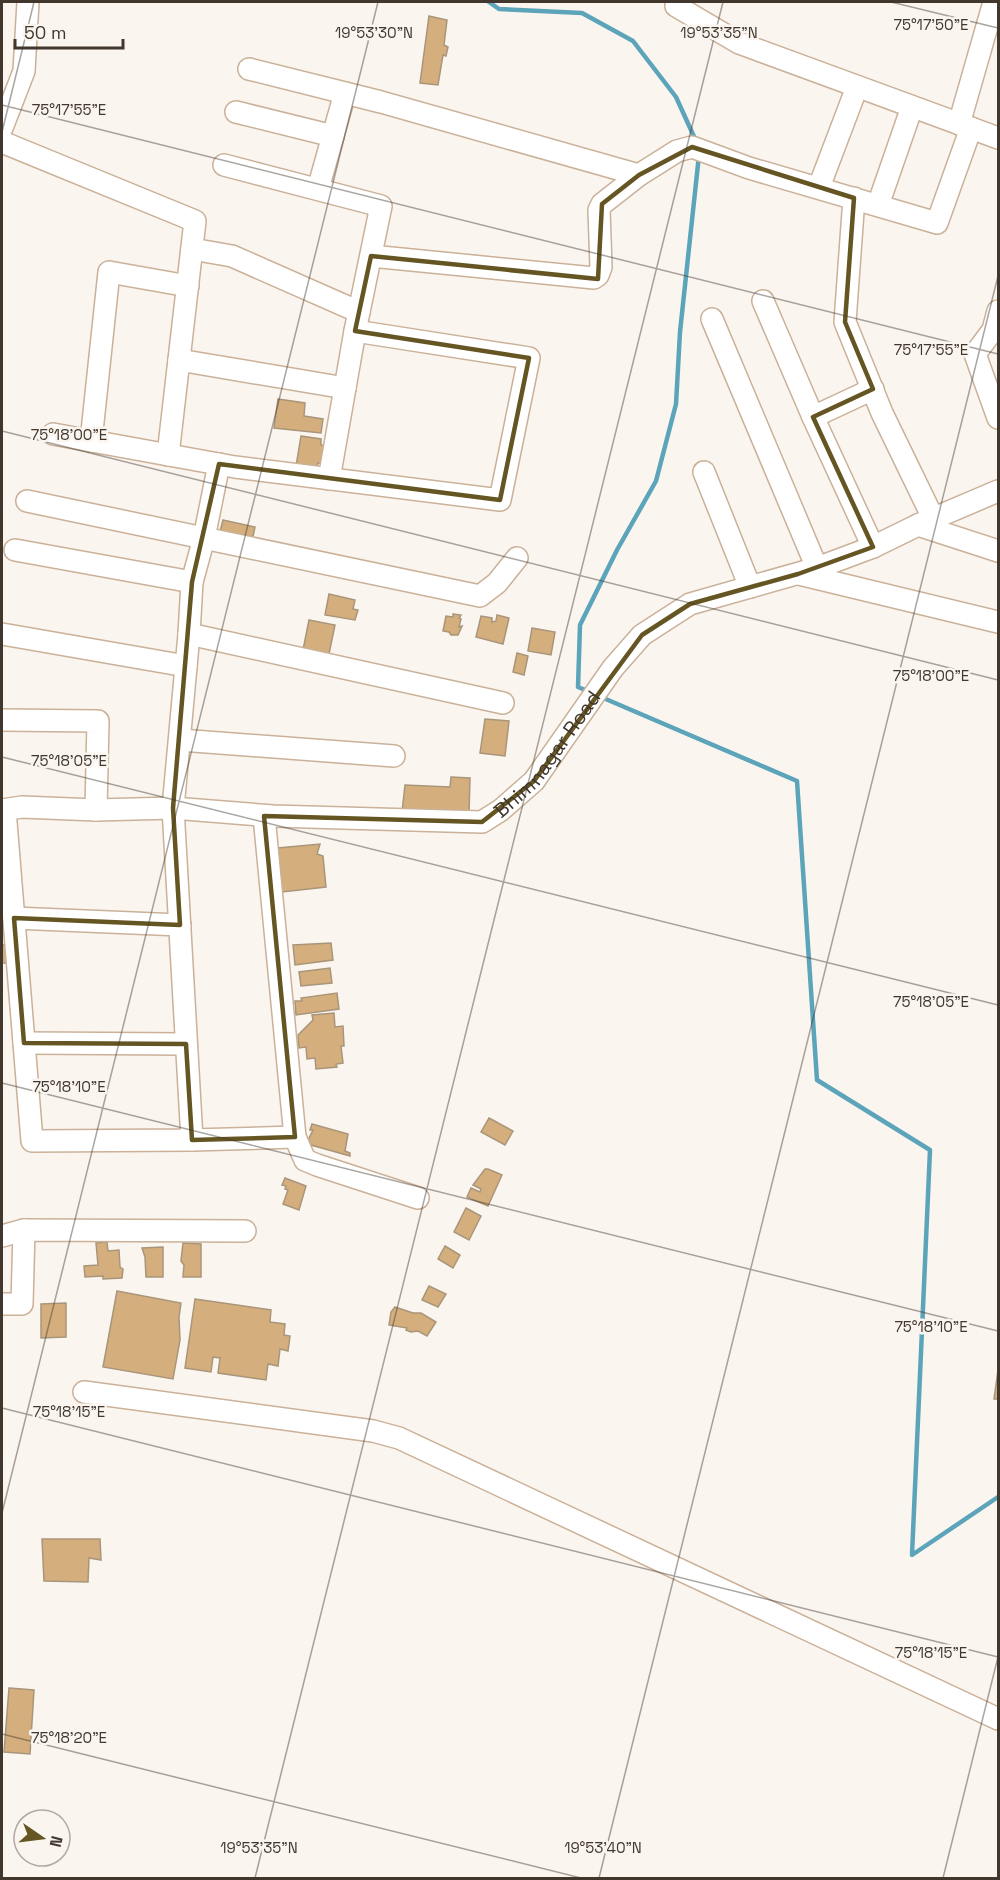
<svg xmlns="http://www.w3.org/2000/svg" width="1000" height="1880" font-family="'Space Grotesk',sans-serif">
<rect width="100%" height="100%" fill="#fbf5f0"/>
<g fill="none" stroke-linecap="round" stroke-linejoin="round">
<g stroke="#5ca4ba" stroke-width="4.5">
<polyline points="489,2 499,9 582,13 633,41 676,97 696,141"/>
<polyline points="590,692 578,687 580,625 617,550 656,481 676,404 680,332 699,155"/>
<polyline points="601,697 797,781 817,1080 930,1150 912,1555 998,1497"/>
</g>
</g>
<g fill="#d4af7d" stroke="#a9957a" stroke-width="1.5">
<polygon points="429,16 447,20 444,45 448,47 446,56 443,55 438,85 420,83"/>
<polygon points="278,399 305,403 304,416 323,419 321,433 274,428"/>
<polygon points="301,436 321,439 321,445 325,446 321,463 318,463 316,469 296,466"/>
<polygon points="223,520 255,527 251,546 218,539"/>
<polygon points="329,594 355,600 353,609 358,610 355,620 325,615"/>
<polygon points="453,614 461,615 459,618 461,619 459,627 462,626 458,635 451,635 449,632 443,631 446,616 453,617"/>
<polygon points="497,615 509,618 503,644 476,637 481,616 492,618 492,622 496,621"/>
<polygon points="309,620 335,625 329,654 303,650"/>
<polygon points="532,628 555,632 551,655 528,651"/>
<polygon points="517,653 528,656 524,675 513,672"/>
<polygon points="485,719 509,721 505,756 480,753"/>
<polygon points="451,777 470,778 469,815 402,812 405,785 450,787"/>
<polygon points="320,844 317,854 323,856 326,887 282,892 278,848"/>
<polygon points="331,943 333,960 295,965 293,945"/>
<polygon points="6,944 8,963 2,963 2,945"/>
<polygon points="330,968 332,983 301,986 299,972"/>
<polygon points="337,993 339,1009 296,1015 295,1001 302,1001 301,998"/>
<polygon points="334,1013 335,1027 343,1026 344,1046 341,1046 343,1063 336,1064 337,1067 316,1069 315,1058 307,1059 306,1047 299,1048 298,1035 313,1020 312,1015"/>
<polygon points="489,1118 513,1131 505,1145 481,1132"/>
<polygon points="312,1124 348,1134 345,1151 350,1153 350,1156 311,1145 308,1140 313,1130 310,1130"/>
<polygon points="485,1169 488,1169 502,1175 488,1206 467,1197 471,1188 480,1192 481,1189 473,1185"/>
<polygon points="285,1178 306,1186 299,1210 283,1204 288,1190 285,1189 286,1186 282,1185"/>
<polygon points="466,1208 481,1216 469,1240 454,1232"/>
<polygon points="107,1242 108,1251 119,1250 120,1267 123,1269 122,1278 103,1279 103,1276 85,1277 84,1266 98,1265 96,1243"/>
<polygon points="183,1243 201,1244 201,1277 183,1277 184,1265 181,1261"/>
<polygon points="445,1246 460,1255 453,1268 438,1259"/>
<polygon points="163,1247 163,1277 146,1277 145,1257 142,1248"/>
<polygon points="429,1286 446,1294 438,1307 422,1300"/>
<polygon points="117,1291 181,1303 179,1317 180,1340 173,1379 103,1367"/>
<polygon points="195,1299 271,1310 270,1322 285,1324 284,1335 290,1336 288,1351 280,1349 278,1366 268,1364 266,1380 218,1373 220,1358 213,1357 211,1372 185,1368"/>
<polygon points="66,1303 66,1337 41,1338 41,1304"/>
<polygon points="395,1307 413,1313 421,1313 436,1322 427,1336 418,1331 411,1332 406,1330 407,1328 389,1325 391,1312"/>
<polygon points="998,1370 998,1399 994,1399"/>
<polygon points="42,1539 100,1539 101,1560 89,1558 88,1582 44,1581"/>
<polygon points="9,1688 34,1690 30,1754 4,1752"/>
</g>
<g fill="none" stroke-linecap="round" stroke-linejoin="round">
<defs>
<g id="minor">
<polyline points="676,6 739,43 998,138"/>
<polyline points="249,69 381,102 639,175"/>
<polyline points="236,112 333,136"/>
<polyline points="959,124 994,2"/>
<polyline points="2,128 24,71 28,2"/>
<polyline points="2,142 195,221 168,455"/>
<polyline points="224,165 381,206 355,331 329,479"/>
<polyline points="819,187 857,87"/>
<polyline points="318,189 345,93"/>
<polyline points="854,198 845,322 882,413 933,518"/>
<polyline points="878,205 912,107"/>
<polyline points="192,249 232,256 359,312"/>
<polyline points="371,256 594,278 598,275 601,267 599,210 602,204 639,175 677,151 692,147 749,168 937,223 971,128"/>
<polyline points="763,301 813,417 873,547"/>
<polyline points="998,311 993,330 975,354 998,418"/>
<polyline points="712,319 817,568"/>
<polyline points="179,360 345,388"/>
<polyline points="813,417 873,389"/>
<polyline points="53,434 235,467 500,500 529,358 355,331"/>
<polyline points="91,441 109,272 188,286"/>
<polyline points="704,472 750,587"/>
<polyline points="27,501 480,596 497,583 517,558"/>
<polyline points="918,525 998,551"/>
<polyline points="15,550 192,582"/>
<polyline points="799,574 998,622"/>
<polyline points="2,634 186,666"/>
<polyline points="189,634 503,703"/>
<polyline points="2,720 98,721 96,810"/>
<polyline points="180,740 394,756"/>
<path id="s1" d="M2 810 22 807 96 810 173 808 273 816 482 822 501 810 534 781 613 668 642 635 690 604 817 568 873 547 918 525 998 491"/>
<polyline points="5,810 32,1141 192,1140 295,1137"/>
<polyline points="264,816 295,1137 305,1160 317,1165 418,1198"/>
<polyline points="14,918 180,925"/>
<polyline points="24,1043 186,1044"/>
<polyline points="192,1140 173,808 189,634 192,582 204,538 219,464"/>
<polyline points="2,1236 24,1230"/>
<polyline points="2,1304 22,1304 24,1230 245,1231"/>
<polyline points="84,1392 373,1431 399,1438 998,1719"/>
</g>
</defs>
<use href="#minor" stroke="#cab198" stroke-width="24"/>
<use href="#minor" stroke="#fff" stroke-width="21"/>
</g>
<path fill="none" stroke="#645522" stroke-width="4.5" stroke-linejoin="round" d="M692 147 854 198 845 322 873 389 813 417 873 547 798 574 690 604 642 635 534 781 482 822 264 816 295 1137 192 1140 186 1044 24 1043 14 918 180 925 173 808 192 582 219 464 500 500 529 358 355 331 371 256 598 279 602 204 639 175Z"/>
<path fill="none" stroke="#41372d" stroke-width="1.5" stroke-opacity="0.45" d="M891 2 998 28M2 105 998 354M2 132 34 2M2 431 998 680M2 757 998 1005M2 1083 998 1331M2 1408 998 1657M2 1513 378 2M2 1734 581 1878M255 1878 723 2M599 1878 998 276M943 1878 998 1657"/>
<g text-anchor="middle" stroke-width="5" stroke-linejoin="round" paint-order="stroke">
<g font-size="20" fill="#41372d" stroke="#fbf5f0">
<text dy="7" stroke="none"><textPath href="#s1" startOffset="576">Bhimnagar Road</textPath></text>
</g>
</g>
<g font-size="15" text-anchor="middle" fill="#41372d" stroke="#fbf5f0" stroke-width="5" stroke-linejoin="round" paint-order="stroke">
<text x="931" y="30">75°17'50"E</text>
<text x="374" y="38">19°53'30"N</text>
<text x="719" y="38">19°53'35"N</text>
<text x="69" y="115">75°17'55"E</text>
<text x="931" y="355">75°17'55"E</text>
<text x="69" y="440">75°18'00"E</text>
<text x="931" y="681">75°18'00"E</text>
<text x="69" y="766">75°18'05"E</text>
<text x="931" y="1007">75°18'05"E</text>
<text x="69" y="1092">75°18'10"E</text>
<text x="931" y="1332">75°18'10"E</text>
<text x="69" y="1417">75°18'15"E</text>
<text x="931" y="1658">75°18'15"E</text>
<text x="69" y="1743">75°18'20"E</text>
<text x="259" y="1853">19°53'35"N</text>
<text x="603" y="1853">19°53'40"N</text>
</g>
<rect width="1000" height="1880" fill="none" stroke="#41372d" stroke-width="6"/>
<g transform="translate(42 1838) rotate(104)"><circle r="28" fill="#fbf5f0" stroke="#b1a9a2" stroke-width="1.5"/>
<path d="M0-4.5L10 22L0 15L-10 22Z" fill="#645522"/>
<text y="-9" font-size="16" font-weight="bold" text-anchor="middle" fill="#41372d">N</text>
</g>
<path d="M15 39v9h108v-9" fill="none" stroke="#41372d" stroke-width="3"/>
<text x="24" y="39" font-size="18" fill="#41372d" stroke="#fbf5f0" stroke-width="4.5" paint-order="stroke">50 m</text>
</svg>
